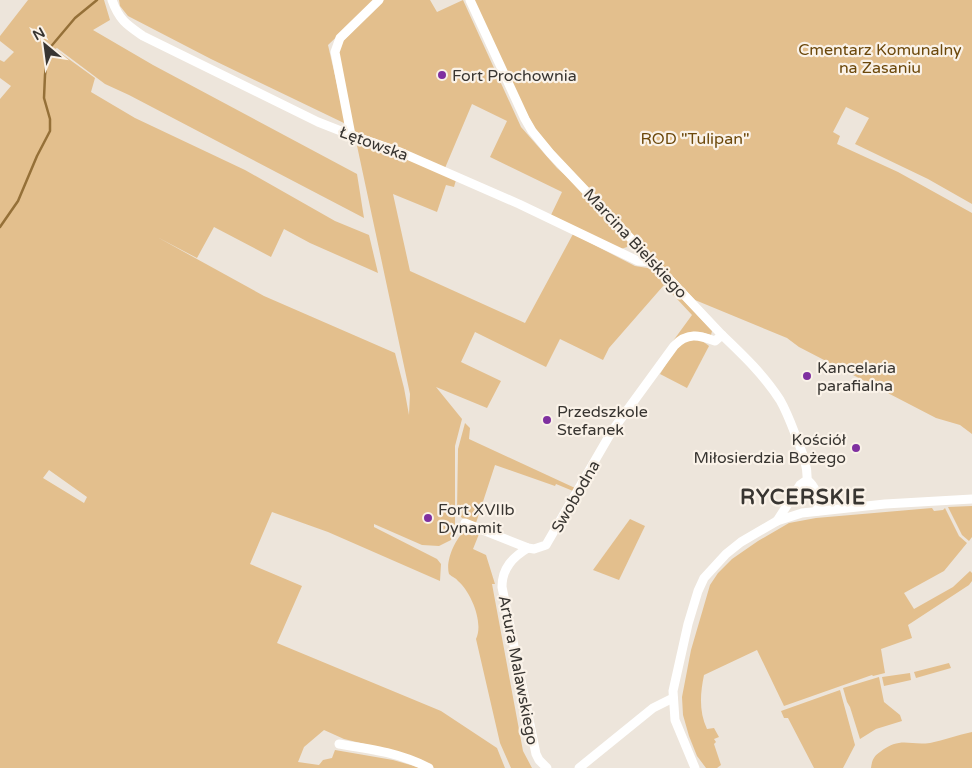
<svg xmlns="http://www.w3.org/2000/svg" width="972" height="768" font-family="'Varela Round',sans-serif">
<rect width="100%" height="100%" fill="#ede5db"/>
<g fill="#e3bf8d" fill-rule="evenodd">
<path d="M28 0H104L110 20 93 30 153 65 357 174 364 218 129 95 105 84 57 48 55 49 95 78 91 92 135 118 245 170 335 221 369 235 378 273 310 243 284 229 271 257 214 227 197 258 157 237 264 296 395 353 404 388 409 415 410 394 356 141 383 149 456 180 454 187 446 185 437 212 393 194 410 271 525 323 573 234 635 266 654 269 712 331 711 335C695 329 686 331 673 341L692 315 664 285 609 348 603 360 560 339 546 367 475 332 461 362 501 381 487 408 436 387 462 419 455 446V527L451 540 439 546 422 545 374 524V527L437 559 441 564 440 581 328 532 272 512 250 564 302 586 277 643 441 711 497 748 505 768H434L402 753 344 739 324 730 304 747 298 762 319 765 323 760 332 758 335 750 393 760 421 768H0V99L11 86 0 78V60L4 62 14 52 0 41V36ZM49 470 87 497 84 503 43 478Z"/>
<polygon points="119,0 375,0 328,45 346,124 211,59 128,16 120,6"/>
<polygon points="384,0 430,0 437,12 463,0 521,127 557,168 584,192 629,242 627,247 621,249 551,215 562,192 490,157 507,121 472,104 445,168 351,130 338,58 340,44"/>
<polygon points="472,0 972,0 972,204 928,179 855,144 869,118 846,107 833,132 840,136 837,144 898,172 972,213 972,434 960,425 936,418 799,347 787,338 695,300 558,156 534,127 522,104"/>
<polygon points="687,340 701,340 709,346 687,388 660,374 675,350"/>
<polygon points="465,423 470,428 469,439 575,488 573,491 556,484 555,486 495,465 476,523 462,518 457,512 458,449"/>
<polygon points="972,506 972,537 969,541 962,535 948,507"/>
<path d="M932 508 934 511 943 510 945 508 959 536 967 543 944 571 904 593 914 609 953 587 970 571 972 573V581L969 585 908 625 912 638 881 649 885 673 873 676 872 675 784 706 757 650 704 675C700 694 699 712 707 729L714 728 719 737 714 739 716 742 714 744 721 765 717 768H706L697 756 689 736 683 715 682 697 691 650 710 585 718 573 732 559 758 541 789 523 816 518Z"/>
<polygon points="630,519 645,526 619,580 593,570"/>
<path d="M468 529 479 534 473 549 486 555 495 584H492L523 751 532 768H511L500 743 476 639C484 623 471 592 458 581 456 578 452 577 449 574 445 561 456 535 468 529Z"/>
<polygon points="949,663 951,668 916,678 914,672"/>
<polygon points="910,673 911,680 884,686 882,677"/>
<polygon points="879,677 884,702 900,715 902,721 876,729 860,739 850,707 847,702 843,688"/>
<polygon points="840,690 855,745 843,768 814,768 788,718 784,718 781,711"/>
<path d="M972 732V768H871C872 760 874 756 880 752 901 736 909 746 930 743 944 740 958 735 972 732Z"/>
</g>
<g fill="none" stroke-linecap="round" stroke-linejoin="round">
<polyline stroke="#957038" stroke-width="2.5" points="0,227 18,201 37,156 50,131 50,119 44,98 45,75 48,50 75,18 97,0"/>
<g stroke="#fff" stroke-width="9">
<path d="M112 0C119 20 127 25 143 36L318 122 351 135 400 152 519 204 638 261 654 262"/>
<path d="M470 0 525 119 532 131 550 153 722 335C743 355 764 375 780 400 787 412 792 426 797 439 802 452 808 466 807 480L800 485 777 521"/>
<polyline points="351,135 335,52 340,38 379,0"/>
<path d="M807 480C818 488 817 498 818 511"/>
<path d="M465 523 528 548 534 549 546 545 612 431 674 346C687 332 699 335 715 341L722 335"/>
<path d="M528 548C513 557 502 568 502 587L536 754 539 760 547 768"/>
<path d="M339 744C371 749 400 753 429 768"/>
<polyline points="579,768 653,708 673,698"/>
<polyline points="695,768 675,720 673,691 688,624 698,591 704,578 726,554 741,542 777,521 802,513 885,504 972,499"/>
</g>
</g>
<g fill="#7f30a0" stroke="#faf2e8" stroke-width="2">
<circle cx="442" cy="75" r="5"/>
<circle cx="807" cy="376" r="5"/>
<circle cx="547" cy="420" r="5"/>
<circle cx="856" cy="448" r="5"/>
<circle cx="428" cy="518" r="5"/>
</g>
<g text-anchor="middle" stroke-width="4.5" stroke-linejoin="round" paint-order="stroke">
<g font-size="16" fill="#6c480b" stroke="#faf2e8">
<text x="880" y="55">Cmentarz Komunalny<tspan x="880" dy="18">na Zasaniu</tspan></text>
<text x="695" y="144">ROD "Tulipan"</text>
</g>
<g font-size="16" fill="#383531" stroke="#faf2e8" text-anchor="start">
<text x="452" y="81">Fort Prochownia</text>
<text x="817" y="373">Kancelaria<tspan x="817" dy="18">parafialna</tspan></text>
<text x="557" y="417">Przedszkole<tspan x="557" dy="18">Stefanek</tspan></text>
<text x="846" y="445" text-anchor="end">Kościół<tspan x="846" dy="18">Miłosierdzia Bożego</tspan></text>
<text x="438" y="515">Fort XVIIb<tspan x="438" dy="18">Dynamit</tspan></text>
</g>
<g font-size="16" fill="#383531" stroke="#faf2e8">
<text transform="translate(374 143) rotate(20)" y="6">Łętowska</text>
<text transform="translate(636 243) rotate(47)" y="6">Marcina Bielskiego</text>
<text transform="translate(575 496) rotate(-60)" y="6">Swobodna</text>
<text transform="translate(519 670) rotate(79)" y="6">Artura Malawskiego</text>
</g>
<g font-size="21" font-weight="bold" letter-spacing="1" fill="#383531" stroke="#faf2e8">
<text x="803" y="504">RYCERSKIE</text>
</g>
</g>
<g transform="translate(45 45) rotate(331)" stroke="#faf2e8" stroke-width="4" paint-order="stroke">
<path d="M0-4L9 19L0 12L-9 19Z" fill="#383531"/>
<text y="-8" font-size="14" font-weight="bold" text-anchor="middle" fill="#383531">N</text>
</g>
</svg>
